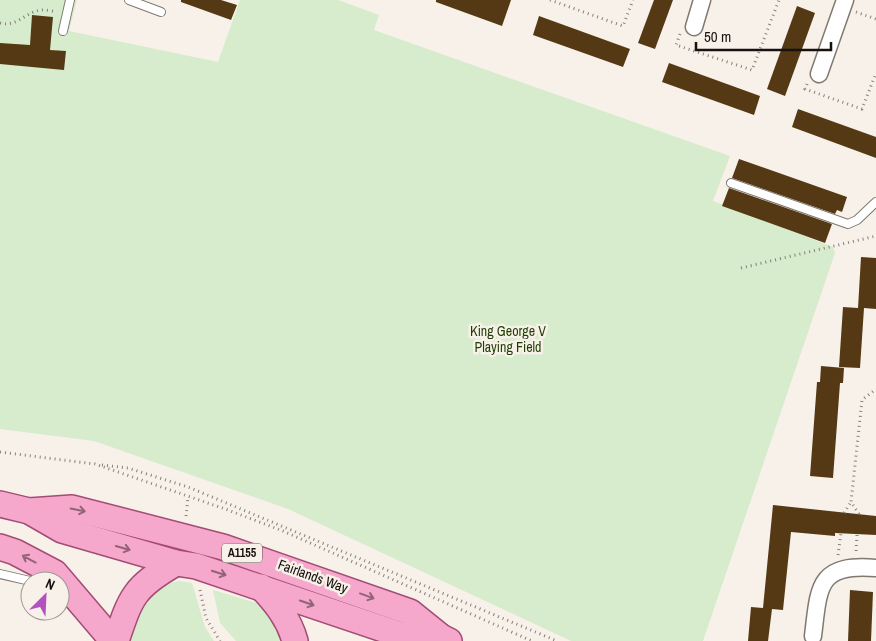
<svg xmlns="http://www.w3.org/2000/svg" width="876" height="641" font-family="'Archivo Narrow',sans-serif">
<rect width="100%" height="100%" fill="#f8f1e9"/>
<g fill="#d7eccc">
<path d="M0 0H77L69 31 218 62 240 0H338L379 15 374 30 730 156 713 201 833 247 835 253 703 641H571L288 509 94 441 0 429Z"/>
<path d="M180 581 192 583 205 627 214 641H129C129 630 131 612 138 603 146 593 168 582 180 581Z"/>
<path d="M213 590 257 603 268 610 285 641H236L220 623Z"/>
</g>
<g fill="#543914">
<path d="M181 0H221L237 5 231 20 181 2Z"/>
<path d="M436 0H511L502 26 436 2Z"/>
<path d="M654 0H673L655 49 638 43Z"/>
<path d="M797 6 815 13 785 96 767 89Z"/>
<path d="M32 15 53 17 50 50 66 51 64 70 0 64V43L30 45Z"/>
<path d="M539 16 630 49 623 67 533 35Z"/>
<path d="M669 63 760 96 754 115 662 82Z"/>
<path d="M798 109 876 137V158L792 127Z"/>
<path d="M739 159 847 197 842 212 837 210 835 214 732 178Z"/>
<path d="M729 188 832 224 825 243 722 206Z"/>
<path d="M861 257 876 258V309L864 308 860 368 839 367 843 307 858 308Z"/>
<path d="M821 366 844 368 843 383H840L833 478 810 476 817 382H820Z"/>
<path d="M773 505 876 516V535L835 533V536L791 532 783 610 772 609 768 641H748L751 607 763 608Z"/>
<path d="M850 590 873 592 871 641H848Z"/>
</g>
<g fill="none" stroke-linecap="round" stroke-linejoin="round">
<defs>
<g id="service">
<path d="M129 0 161 12"/>
<path d="M63 31 70 0"/>
<path d="M731 183 848 224 857 220 876 202"/>
<path d="M0 574 30 581"/>
</g>
<g id="minor">
<path d="M694 27 702 0"/>
<path d="M819 74 845 0"/>
<path d="M813 636C819 587 817 563 876 568"/>
</g>
<g id="primary">
<path d="M0 504 29 511 72 508 223 547 410 612 441 637 449 641"/>
<path d="M29 511 62 530 176 563 196 566 401 635 441 637"/>
<path d="M0 547 15 552 55 573 113 641"/>
<path d="M261 587C276 603 289 619 295 641"/>
<path d="M116 641C131 596 134 587 176 563"/>
</g>
</defs>
<use href="#service" stroke="#7f7971" stroke-width="10"/>
<use href="#minor" stroke="#7f7971" stroke-width="19"/>
<use href="#primary" stroke="#a34c74" stroke-width="28"/>
<g stroke="#85807b" stroke-width="3" stroke-dasharray="1 4" stroke-linecap="butt">
<path d="M550 0 623 26 633 0"/>
<path d="M856 12 876 19"/>
<path d="M0 23C17 28 27 10 43 10 47 10 52 11 56 12"/>
<path d="M680 34 676 45 752 70 779 0"/>
<path d="M807 84 805 89 862 109 876 73"/>
<path d="M741 268 876 236"/>
<path d="M0 452 95 464 228 510 283 531 532 641"/>
<path d="M102 465 128 468 188 487 557 641"/>
<path d="M844 513 851 502"/>
<path d="M859 514 851 502 862 400 876 389"/>
<path d="M186 516 188 497"/>
<path d="M856 551 857 535"/>
<path d="M838 555 841 533"/>
<path d="M200 590 206 618 220 641"/>
</g>
<use href="#service" stroke="#fff" stroke-width="8"/>
<use href="#minor" stroke="#fff" stroke-width="16"/>
<use href="#primary" stroke="#f6a7cc" stroke-width="25"/>
</g>
<defs><path id="oneway-shaft" d="M-6 0H5M1.5-3L5.5 0L1.5 3" fill="none" stroke-width="1.6" stroke-linecap="round" stroke-linejoin="round" transform="scale(1.25)"/></defs>
<g stroke="#916477">
<use href="#oneway-shaft" transform="translate(78 510) rotate(11)"/>
<use href="#oneway-shaft" transform="translate(123 548) rotate(16)"/>
<use href="#oneway-shaft" transform="translate(29 559) rotate(-152)"/>
<use href="#oneway-shaft" transform="translate(219 573) rotate(18)"/>
<use href="#oneway-shaft" transform="translate(367 596) rotate(20)"/>
<use href="#oneway-shaft" transform="translate(307 603) rotate(19)"/>
</g>
<g text-anchor="middle" dominant-baseline="central" stroke-width="5" stroke-linejoin="round" paint-order="stroke">
<rect fill="#f8f1e9" stroke="#595551" stroke-width="1" x="222" y="543.5" width="40" height="19" rx="4"/>
<g font-size="12" font-weight="bold" fill="#151210">
<text x="242" y="553">A1155</text>
</g>
<g font-size="14" fill="#1e3f02" stroke="#f8f1e9">
<text x="508" y="331">King George V<tspan x="508" dy="16">Playing Field</tspan></text>
</g>
<g font-size="14" fill="#151210" stroke="#f8f1e9">
<text transform="translate(313 576) rotate(20)">Fairlands Way</text>
</g>
</g>
<g transform="translate(45 596) rotate(24)"><circle r="24" fill="#f8f1e9" stroke="#9d9892"/>
<path d="M0-4L9 19L0 12L-9 19Z" fill="#b253bc"/>
<text y="-8" font-size="14" font-weight="bold" text-anchor="middle" fill="#151210">N</text>
</g>
<path d="M696 42v8h135v-8" fill="none" stroke="#151210" stroke-width="2.5"/>
<text x="704" y="42" font-size="15" fill="#151210" stroke="#f8f1e9" stroke-width="4" paint-order="stroke">50 m</text>
</svg>
